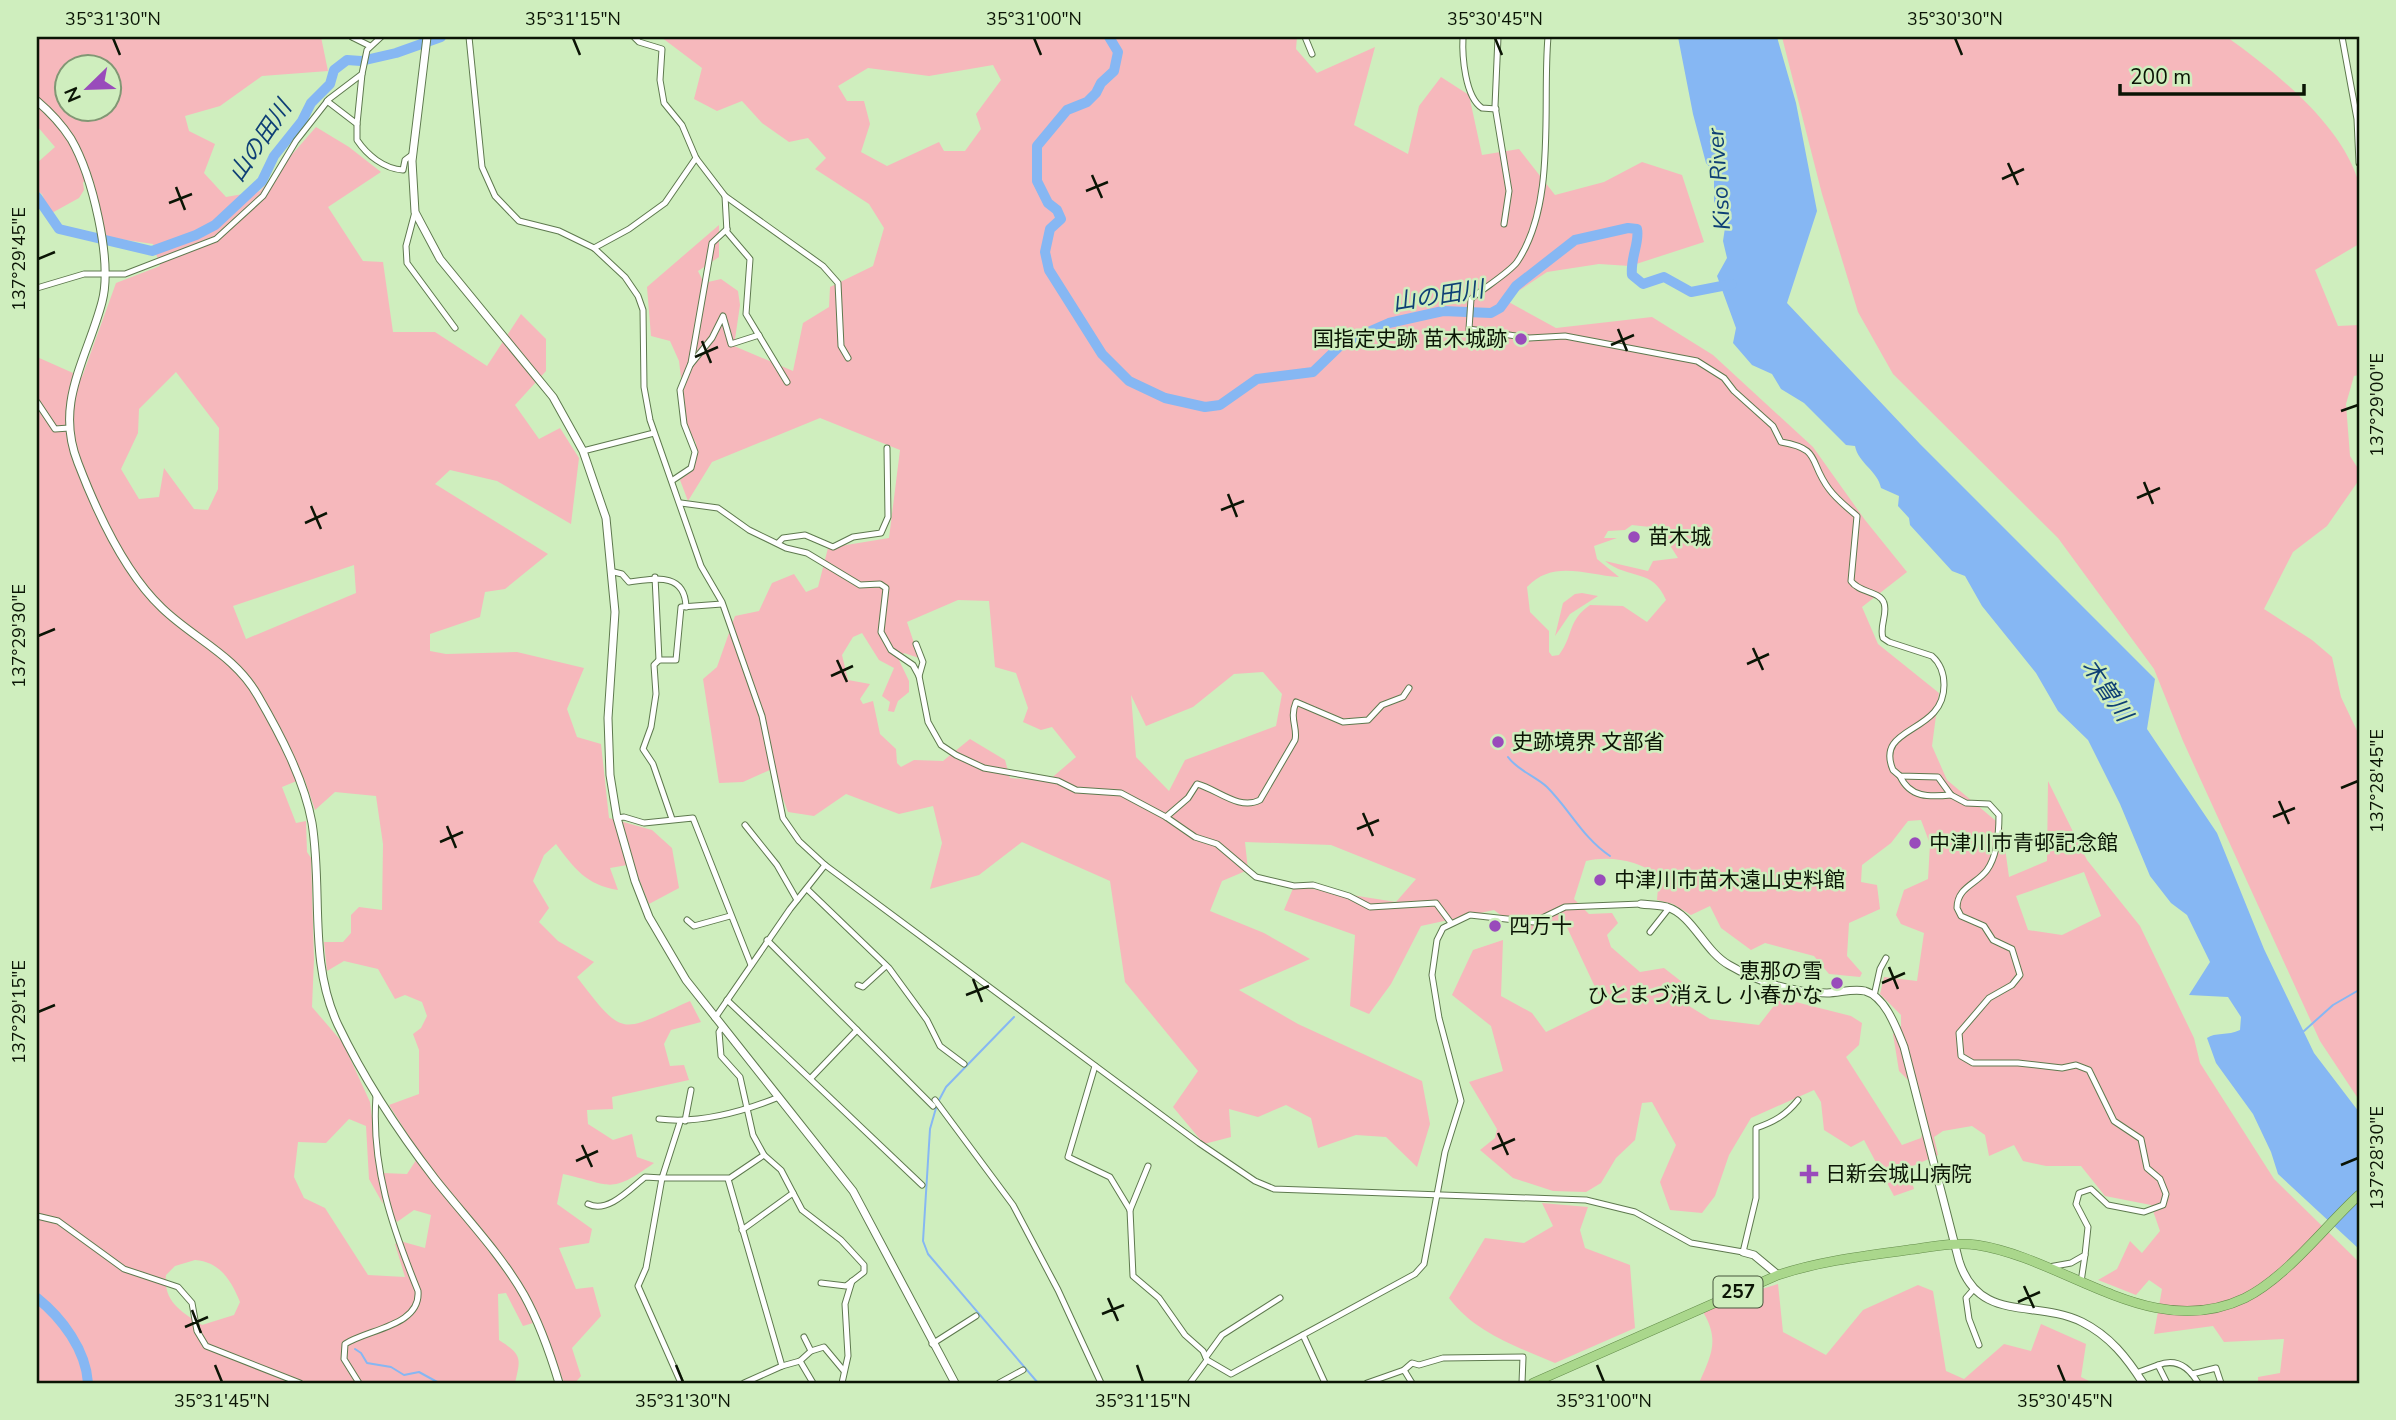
<svg xmlns="http://www.w3.org/2000/svg" width="2396" height="1420" font-family="'Nunito Sans','Noto Sans JP',sans-serif">
<rect width="100%" height="100%" fill="#cfeebe"/>
<g fill="#f6b8bc" fill-rule="evenodd">
<path d="M37 37H321L328 71 262 76 220 106 185 116 189 131 215 144 204 173 226 197 260 191 316 127 349 147 381 172 328 207 363 261 383 262 393 332H435L487 366 521 314 546 339V371L515 405 539 439 560 428 579 458 571 524 497 481 450 470 435 484 548 554 505 589 485 592 480 617 430 634V651L446 654 517 652 584 668 567 709 577 737 601 744 609 818 652 830 672 848 679 888 649 904 633 864 610 868 618 890C586 885 574 868 556 844L544 855 533 881 549 908 539 922 558 941 594 962 577 977C625 1040 620 1032 690 1001L701 1022 671 1030 664 1044 670 1066 684 1065 689 1080 612 1097 613 1109 587 1110 588 1124 613 1140 632 1134 637 1157 654 1163C609 1195 613 1185 563 1174L557 1204 592 1229 589 1243 559 1248 576 1289 593 1287 601 1316 572 1348 581 1376 575 1383H564L540 1321 523 1326 506 1293 498 1294 499 1340C522 1355 521 1357 515 1383H37V357L82 377 116 283 160 266 153 244 106 237 93 180 83 182 84 190 79 198 50 214 42 194 37 191V163L55 147 37 126ZM66 66H108V108H66ZM176 372 219 428 218 489 208 510 194 509 164 468 159 497 139 499 121 469 138 433 139 409ZM354 565 356 593 246 639 233 606ZM304 778 315 810 335 792 376 796 383 844 382 910 359 907 351 915V933L343 942H324L327 971 344 961 378 969 395 999 405 995 422 1002 427 1016 421 1028 413 1034 419 1050V1094L389 1105 420 1154 407 1174 383 1173 387 1206 397 1222 414 1210 431 1215 425 1248 400 1241 395 1244 405 1277 368 1275 325 1208 304 1198 294 1177 298 1142 326 1143 349 1119 366 1126 369 1179 383 1204 370 1102 343 1043 312 1007 314 959 311 858 307 852 306 821 296 823 282 787ZM195 1260C220 1262 231 1280 240 1302L234 1315 202 1325C182 1312 163 1302 166 1275L175 1266Z"/>
<path d="M661 37H1297L1296 49 1317 73 1375 47 1354 125 1408 154 1419 106 1441 77 1469 95 1482 155 1519 149 1555 195 1604 182 1642 162 1682 175 1704 242 1630 266 1599 264 1547 272 1505 300 1556 328 1652 317 1713 355 1813 447 1865 520 1907 572 1862 607 1878 644 1939 693 1932 746 1947 780 2002 826 2009 877 2047 861 2048 781 2087 860 2140 926 2194 1038 2200 1063 2274 1179 2359 1262V1383H2258V1377L2280 1373 2284 1339 2224 1342 2213 1326 2154 1334 2162 1289 2149 1280 2136 1295 2098 1280 2117 1269 2130 1241 2142 1253 2160 1231 2151 1205 2105 1196 2081 1166H2046L2023 1161 2014 1145 1989 1156 1985 1135 1972 1126 1943 1131 1934 1137 1938 1155 1908 1168 1914 1189 1894 1196 1864 1140 1851 1147 1824 1130 1821 1102 1814 1090 1751 1118 1729 1155 1715 1196 1702 1213 1670 1210 1660 1182 1676 1145 1652 1102 1642 1103 1635 1140 1616 1158 1601 1183 1586 1192 1553 1191 1513 1178 1480 1150 1495 1138 1497 1129 1469 1082 1503 1071 1491 1026 1452 995 1473 950 1503 940 1501 996 1532 1013 1546 1032 1603 1004 1564 921 1524 933 1494 910 1421 926 1391 984 1369 1014 1350 1006 1355 935 1284 910 1294 886 1396 902 1416 879 1331 845 1245 842 1248 870 1222 881 1210 911 1264 933 1310 959 1239 990 1298 1024 1422 1081 1430 1124 1417 1167 1386 1137 1356 1135 1318 1148 1311 1118 1286 1105 1258 1117 1229 1109 1231 1137 1204 1144 1173 1107 1198 1071 1125 982 1110 881 1022 842 979 875 930 889 942 843 933 806 899 814 846 794 814 816 788 812 772 769 743 782 719 783 703 679 717 667 735 616 759 611 772 583 794 574 806 592 818 587 828 548 889 538 900 450 820 418 712 462 688 501 680 480 692 470 697 458 696 443 687 428 679 361 670 341 651 336 647 287 719 225V257L698 271 704 283 721 279 738 291 740 305 734 346 793 371 803 323 829 307 830 287 873 266 884 228 869 204 815 169 826 158 808 138 789 142 762 123 742 101 717 111 694 99 702 68ZM993 65 1001 80 976 114 981 129 965 151H944L939 142 887 166 861 152 870 124 864 101H847L838 86 868 68 929 76ZM1632 525 1659 528 1678 558 1653 561 1648 571 1605 561C1629 580 1653 568 1666 600L1647 622 1623 606 1590 605C1567 621 1574 635 1559 655L1552 656 1549 652V631L1530 612 1527 587C1553 559 1586 575 1619 577L1597 559 1594 546 1617 538H1604L1608 531 1625 530ZM958 600 989 601 995 667 1016 673 1028 708 1023 722 1041 730 1052 727 1076 757 1048 781 1010 778 1005 760 970 739 943 761 914 760 901 767 897 763 896 749 880 734 873 701 863 704 860 699 870 684 848 680 842 655 853 637 862 633 879 660 894 668 882 696 890 702 888 711 894 712 898 701 909 692V681L899 660 904 653 919 658 907 622ZM1263 672 1282 694 1276 726 1185 760 1169 791 1136 757 1131 695 1146 726 1193 707 1234 674ZM1921 820 1930 844 1928 879 1904 890 1896 915 1901 924 1924 933 1917 981 1884 977 1880 994 1901 1015V1026L1893 1034 1899 1071 1919 1091 1926 1119 1921 1138 1902 1145 1846 1057 1859 1045 1862 1023 1851 1016 1780 998 1759 1025 1710 1019 1689 1006 1682 982 1664 968 1640 972 1611 947 1607 935 1618 923 1612 913 1589 914 1574 899 1586 861C1611 855 1640 861 1659 876L1657 900 1673 904 1691 915 1710 906 1721 928 1751 950 1765 943 1814 956 1829 974 1860 977 1862 973 1847 956 1849 923 1880 909 1877 885 1861 882 1862 865 1891 843 1908 821ZM2084 872 2101 916 2062 935 2028 930 2016 896Z"/>
<path d="M1782 37H2227C2274 71 2343 125 2359 184 2363 201 2359 226 2359 244L2315 270 2338 326 2359 325V375L2354 376 2346 404 2350 456 2359 470V480L2327 526 2293 552 2264 609 2312 640 2332 657 2341 697 2359 735V1100L2320 1041 2183 741 2154 669 2058 538 1893 374 1858 312 1822 194Z"/>
<path d="M1582 593 1598 596 1570 614 1555 636 1563 603 1575 594Z"/>
<path d="M1542 1203 1588 1207 1580 1230 1585 1248 1630 1265 1635 1328 1555 1363C1516 1346 1475 1333 1449 1298L1485 1238 1524 1243 1553 1226Z"/>
<path d="M1778 1284 1783 1332 1826 1355 1863 1310 1918 1285 1933 1291 1946 1371 1964 1379 2004 1344 2031 1351 2041 1324 2086 1344 2081 1377 2093 1383H1699C1711 1356 1720 1340 1703 1312L1742 1295Z"/>
</g>
<path fill="#86b7f3" d="M1678 37H1777L1796 103 1817 211 1787 303 1920 444 2155 679 2147 729 2217 833 2264 949 2314 1053 2359 1112V1249L2278 1174 2271 1152 2253 1114 2216 1063 2207 1038C2215 1032 2228 1036 2240 1030L2241 1017 2228 997 2189 995 2210 962 2187 915 2171 903 2150 876 2120 804 2088 740 2058 711 2036 673 1982 606 1965 576 1952 571 1910 525 1909 518 1898 506 1899 496 1881 488C1878 471 1858 463 1855 446L1846 445 1804 403 1781 389 1772 374 1752 365 1733 343 1736 328 1717 276 1727 258 1723 241 1726 221 1714 202V172L1706 163 1693 114Z"/>
<g fill="none" stroke-linecap="round" stroke-linejoin="round">
<g stroke="#86b7f3" stroke-width="2">
<path d="M1508 757C1517 770 1535 776 1547 787 1570 810 1583 838 1610 856"/>
<path d="M2304 1031 2333 1005 2359 990"/>
<path d="M938 1102 946 1087 1014 1017"/>
<path d="M936 1108 930 1129 923 1241 928 1254 1038 1383"/>
<path d="M355 1349 361 1353 367 1363 391 1367 404 1375 419 1372 439 1383"/>
</g>
<g stroke="#86b7f3" stroke-width="10">
<path d="M1109 37 1118 52 1114 71 1101 83 1096 93 1087 102 1067 110 1037 146V181L1048 203 1057 210 1061 219 1050 229 1045 252 1049 270 1102 354 1129 381 1165 398 1205 407 1220 405 1257 379 1313 372 1343 343 1389 323 1443 311 1491 313 1500 308 1516 286 1575 240 1628 228 1637 229C1640 242 1630 258 1632 275L1643 284 1664 277 1691 292 1732 284"/>
<path d="M37 197 59 229 152 251 196 235 215 225 262 181 274 156 302 121 311 103 330 84 334 70 347 60 361 61 396 53 441 37"/>
<path d="M37 1298C62 1318 86 1350 88 1383"/>
</g>
<defs>
<g id="minor">
<path d="M352 37 370 46"/>
<path d="M469 37 482 167 495 196 519 221 559 231 594 248 625 277 638 296 643 310 644 387 650 420 701 566 722 602 762 716 783 818 799 841 825 865 1199 1143 1255 1181 1274 1189 1586 1200 1635 1212 1691 1243 1743 1252 1756 1198V1128C1774 1122 1786 1115 1798 1100"/>
<path d="M634 37 639 42 662 49 660 80 664 103 682 125 696 158 725 196 727 232 750 259 746 314 787 382"/>
<path d="M1305 37 1312 54"/>
<path d="M1463 37C1462 56 1465 97 1482 108L1496 109"/>
<path d="M1498 37 1495 106 1509 191 1504 224"/>
<path d="M1548 37C1542 105 1557 203 1517 262 1509 273 1482 289 1471 299L1469 329 1529 338 1565 336 1697 361 1724 378 1734 391 1773 426 1781 442C1822 449 1808 461 1829 489 1837 500 1848 508 1857 516L1851 581C1859 593 1880 591 1884 603 1888 614 1879 626 1883 638L1889 642 1932 656C1941 664 1944 673 1944 685 1944 735 1874 725 1893 770L1900 776 1938 777 1951 795 1966 803 1989 804 1999 815C1999 832 1997 856 1987 870 1977 884 1957 887 1957 908L1961 916 1984 926 1993 940 2012 949 2020 975 2012 985 1989 998 1959 1033 1961 1056 1973 1063H2018L2062 1068 2076 1065 2089 1070 2114 1121 2141 1139 2147 1168 2160 1179 2166 1194 2163 1205 2144 1212 2108 1205 2091 1189 2079 1193 2076 1204 2088 1227 2085 1255 2071 1263 2049 1267"/>
<path d="M2342 37 2357 119 2359 163"/>
<path d="M327 101 357 124V140C367 155 384 169 403 170L405 160 413 154"/>
<path d="M357 124 362 74"/>
<path d="M725 196 823 266 838 283 841 346 848 358"/>
<path d="M415 212 406 246 407 263 455 328"/>
<path d="M594 248 629 229 665 203 696 158"/>
<path d="M37 288 84 274H125L216 239 263 196 296 141 329 99 362 74 367 50 381 37"/>
<path d="M691 364 712 338 723 316 731 344 759 335"/>
<path d="M37 402 55 429 69 428"/>
<path d="M583 451 654 433"/>
<path d="M673 480 691 468 695 452 684 424 680 390 691 363 712 243 727 229"/>
<path d="M681 503 718 508 749 530 786 548 807 553 860 585 880 584 886 588 881 632 891 650 913 665 919 676 928 722 941 745 956 755 984 768 1058 781 1076 790 1121 793 1166 817 1195 837 1217 844 1256 877 1294 886 1313 885 1349 896 1370 907 1436 903 1451 923"/>
<path d="M779 542 783 538 805 535 833 547 853 537 881 533 888 517 887 448"/>
<path d="M614 572 622 574 629 582C653 579 685 571 686 607"/>
<path d="M655 577 659 660"/>
<path d="M916 644 923 662 919 676"/>
<path d="M1900 776C1910 798 1929 797 1951 795"/>
<path d="M1166 817 1188 798 1197 784C1217 789 1239 811 1260 800L1295 740C1298 728 1289 719 1296 702L1343 722 1368 720 1382 705 1403 697 1409 688"/>
<path d="M617 818 624 817 644 823 693 818 751 965"/>
<path d="M672 819 653 764 643 749 651 727 656 694 654 665 659 660H676L681 607 722 604"/>
<path d="M745 825 777 865 797 900"/>
<path d="M807 889 889 968 927 1020 940 1046 964 1064"/>
<path d="M687 920 694 926 730 916"/>
<path d="M1650 932 1669 908"/>
<path d="M767 940 933 1106"/>
<path d="M858 985 863 987 886 966"/>
<path d="M1874 996 1880 969 1886 958"/>
<path d="M727 1000 922 1185"/>
<path d="M715 1018 790 909 825 865"/>
<path d="M1095 1066 1068 1157 1110 1177 1130 1210 1133 1276 1159 1298 1185 1335 1203 1351 1207 1360 1231 1374 1415 1274 1424 1264 1445 1152 1461 1101 1439 1018 1432 975 1437 940 1443 928 1470 915 1534 922 1565 907 1641 904"/>
<path d="M811 1078 857 1030"/>
<path d="M935 1100 1013 1205 1058 1290 1101 1383"/>
<path d="M659 1119C699 1124 742 1112 779 1097"/>
<path d="M685 1121 691 1090"/>
<path d="M764 1155 781 1170 802 1210 841 1240 864 1265V1272L846 1286 821 1283"/>
<path d="M728 1179 782 1366 744 1383"/>
<path d="M588 1204C608 1214 631 1188 645 1177L662 1178 680 1122"/>
<path d="M1130 1210 1148 1166"/>
<path d="M37 1216 58 1221 124 1269 178 1287 192 1303 197 1331 206 1346 300 1383"/>
<path d="M742 1230 793 1193"/>
<path d="M2081 1282 2085 1255"/>
<path d="M1973 1290 1966 1298 1969 1319 1979 1345"/>
<path d="M1303 1335 1325 1383"/>
<path d="M804 1337 811 1351 824 1347 844 1371"/>
<path d="M932 1344 976 1316"/>
<path d="M1206 1357 1222 1335 1280 1298"/>
<path d="M800 1361 813 1383"/>
<path d="M2158 1365C2176 1358 2189 1367 2198 1383"/>
<path d="M782 1366 800 1361 811 1351"/>
<path d="M1404 1370 1412 1363 1419 1365 1443 1358 1523 1357 1522 1383"/>
<path d="M2136 1373 2158 1365 2167 1383"/>
<path d="M2192 1374 2216 1368 2221 1383"/>
<path d="M359 1383 344 1359 345 1344C368 1329 421 1326 418 1291 392 1227 371 1167 376 1096"/>
<path d="M681 1383 638 1286 646 1268 662 1178H730L764 1155 753 1135 740 1077 721 1056 719 1032 722 1027"/>
<path d="M842 1383 848 1356 845 1304 852 1281"/>
<path d="M999 1383 1023 1370"/>
<path d="M1190 1383 1207 1360"/>
<path d="M1367 1383 1404 1370 1412 1383"/>
</g>
<g id="tertiary">
<path d="M427 37 412 161 415 212 440 259 553 397 583 451 606 518 615 612 608 718 610 775 617 818 635 881 649 917 686 980 853 1191 955 1383"/>
<path d="M37 101C50 112 62 125 71 139 92 175 113 261 102 302 87 359 54 403 78 463 96 510 125 573 162 608 194 639 235 655 258 696 280 734 304 779 312 823 323 891 308 961 338 1025 364 1079 398 1131 435 1179 465 1217 500 1253 524 1295 539 1322 550 1353 559 1383"/>
<path d="M1641 904C1649 905 1659 905 1667 907 1693 915 1704 951 1729 965 1758 982 1793 993 1827 993 1839 993 1853 988 1865 991 1886 997 1897 1030 1904 1047L1959 1261C1979 1324 2035 1299 2082 1322 2110 1336 2127 1358 2143 1383"/>
<path d="M1743 1252 1754 1255 1778 1275"/>
</g>
<path id="trunk" d="M1533 1383 1778 1275C1820 1261 1864 1256 1908 1250 1931 1247 1954 1242 1977 1245 2067 1259 2151 1343 2245 1298 2287 1277 2325 1226 2359 1195"/>
</defs>
<use href="#minor" stroke="#5e794e" stroke-width="7"/>
<use href="#tertiary" stroke="#5e794e" stroke-width="9"/>
<use href="#trunk" stroke="#648d4b" stroke-width="10"/>
<use href="#minor" stroke="#fff" stroke-width="5"/>
<use href="#tertiary" stroke="#fff" stroke-width="7"/>
<use href="#trunk" stroke="#aad78c" stroke-width="9"/>
</g>
<path fill="none" stroke="#0b1505" stroke-width="2.5" d="M113 38 120 55M573 38 580 55M1034 38 1041 55M1495 38 1502 55M1955 38 1962 55M2008 163 2018 185M1092 175 1102 198M2002 179 2024 169M176 187 185 210M1086 191 1108 182M169 203 192 194M38 259 55 252M1618 329 1627 351M702 341 711 363M1611 345 1634 335M695 357 718 347M2341 411 2358 405M2144 482 2153 504M1228 494 1237 517M2137 498 2160 488M311 506 321 529M1221 510 1244 501M305 523 327 513M38 636 55 629M1753 648 1763 670M837 660 847 682M1747 664 1769 654M831 676 853 666M2341 788 2358 781M2279 801 2289 824M1363 813 1373 836M2273 817 2295 808M447 826 456 848M1357 829 1379 820M440 842 463 832M1889 967 1898 989M973 979 982 1002M1882 983 1905 973M966 995 989 986M38 1012 55 1005M1498 1133 1508 1155M582 1145 592 1167M1492 1149 1515 1139M576 1161 598 1151M2341 1165 2358 1158M2024 1286 2034 1308M1108 1298 1118 1321M2018 1302 2040 1292M192 1310 201 1333M1102 1314 1124 1305M185 1327 208 1317M215 1365 222 1382M676 1365 683 1382M1137 1365 1143 1382M1597 1365 1604 1382M2058 1365 2065 1382"/>
<g fill="#994bbb" stroke="#cfeebe" stroke-width="2.5">
<circle cx="1521" cy="339" r="7"/>
<circle cx="1634" cy="537" r="7"/>
<circle cx="1498" cy="742" r="7"/>
<circle cx="1915" cy="843" r="7"/>
<circle cx="1600" cy="880" r="7"/>
<circle cx="1495" cy="926" r="7"/>
<circle cx="1837" cy="983" r="7"/>
<path d="M1805.5 1163.5h7v7h7v7h-7v7h-7v-7h-7v-7h7z"/>
</g>
<g text-anchor="middle" dominant-baseline="central" stroke-width="5" stroke-linejoin="round" paint-order="stroke">
<rect fill="#cfeebe" stroke="#46563c" stroke-width="2" x="1713.5" y="1276.5" width="49" height="31" rx="5"/>
<g font-size="19" font-weight="bold" fill="#0b1505">
<text x="1738" y="1292">257</text>
</g>
<g font-size="21" fill="#0b1505" stroke="#cfeebe" text-anchor="start">
<text x="1507" y="339" text-anchor="end">国指定史跡 苗木城跡</text>
<text x="1648" y="537">苗木城</text>
<text x="1512" y="742">史跡境界 文部省</text>
<text x="1929" y="843">中津川市青邨記念館</text>
<text x="1614" y="880">中津川市苗木遠山史料館</text>
<text x="1509" y="926">四万十</text>
<text x="1823" y="971" text-anchor="end">恵那の雪<tspan x="1823" dy="24">ひとまづ消えし 小春かな</tspan></text>
<text x="1825" y="1174">日新会城山病院</text>
</g>
<g font-size="23" font-style="italic" fill="#0e3f75" stroke="#cfeebe">
<text transform="translate(260 141) rotate(-56)">山の田川</text>
<text transform="translate(1719 179) rotate(-94)">Kiso River</text>
<text transform="translate(1438 296) rotate(-9)">山の田川</text>
<text transform="translate(2107 690) rotate(56)">木曽川</text>
</g>
</g>
<rect width="2396" height="1420" fill="none" stroke="#cfeebe" stroke-width="77"/>
<g transform="translate(88 88) rotate(247)"><circle r="33" fill="#cfeebe" stroke="#819774" stroke-width="2"/>
<path d="M0-5L12 26L0 18L-12 26Z" fill="#994bbb"/>
<text y="-10" font-size="19" font-weight="bold" text-anchor="middle" fill="#0b1505">N</text>
</g>
<path d="M2120 84v10h184v-10" fill="none" stroke="#0b1505" stroke-width="3.5"/>
<text x="2130" y="84" font-size="21" fill="#0b1505" stroke="#cfeebe" stroke-width="5" paint-order="stroke">200 m</text>
<rect x="38" y="38" width="2320" height="1344" fill="none" stroke="#0b1505" stroke-width="2.5"/>
<g font-size="18" text-anchor="middle" fill="#0b1505">
<text x="113" y="25">35°31'30"N</text>
<text x="573" y="25">35°31'15"N</text>
<text x="1034" y="25">35°31'00"N</text>
<text x="1495" y="25">35°30'45"N</text>
<text x="1955" y="25">35°30'30"N</text>
<text transform="translate(19 259) rotate(-90)" y="6">137°29'45"E</text>
<text transform="translate(2377 405) rotate(-90)" y="6">137°29'00"E</text>
<text transform="translate(19 636) rotate(-90)" y="6">137°29'30"E</text>
<text transform="translate(2377 781) rotate(-90)" y="6">137°28'45"E</text>
<text transform="translate(19 1012) rotate(-90)" y="6">137°29'15"E</text>
<text transform="translate(2377 1158) rotate(-90)" y="6">137°28'30"E</text>
<text x="222" y="1407">35°31'45"N</text>
<text x="683" y="1407">35°31'30"N</text>
<text x="1143" y="1407">35°31'15"N</text>
<text x="1604" y="1407">35°31'00"N</text>
<text x="2065" y="1407">35°30'45"N</text>
</g>
</svg>
